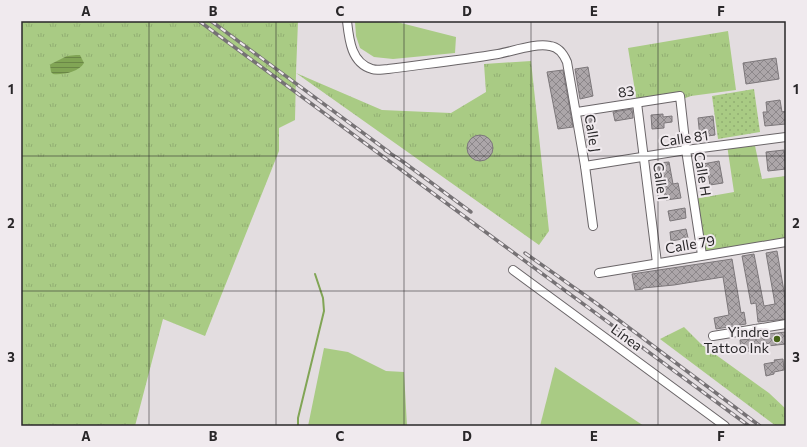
<svg xmlns="http://www.w3.org/2000/svg" width="807" height="447" font-family="Commissioner,sans-serif">
<defs>
<pattern id="grass-tufts" width="24" height="20" patternUnits="userSpaceOnUse"><rect width="24" height="20" fill="#a9cb84"/><path d="M3 7l-1-3M5 7V3M7 7l1-3M15 17l-1-3M17 17v-4M19 17l1-3" fill="none" stroke="#91ae72"/></pattern>
<pattern id="park-dots" width="8" height="8" patternUnits="userSpaceOnUse"><rect width="8" height="8" fill="#a9cb84"/><path d="M2 2h.1M6 6h.1" fill="none" stroke="#91ae72" stroke-width="1.8" stroke-linecap="round"/></pattern>
<pattern id="water-rules" width="6" height="5" patternUnits="userSpaceOnUse"><rect width="6" height="5" fill="#81a555"/><path d="M0 2.5h6" fill="none" stroke="#6a8646"/></pattern>
<pattern id="building-cross-hatch" width="8" height="8" patternUnits="userSpaceOnUse"><rect width="8" height="8" fill="#aca6a9"/><path d="M0 0l8 8M0 8l8-8" fill="none" stroke="#8c878a"/></pattern>
</defs>
<rect width="100%" height="100%" fill="#e3dde0"/>
<g fill="url(#grass-tufts)">
<path d="M21 21H298L296 73 382 110 451 113 486 92 484 64 531 61 549 231 539 245 296 73 295 120 279 128V151L205 336 163 319 135 426H21Z"/>
<path d="M728 31 736 90 691 96 680 100 637 103 628 48Z"/>
<path d="M754 141 762 179 786 176V242L702 255 694 199 734 192 727 145Z"/>
<path d="M684 327 701 344 769 393 786 409V426H776L660 339Z"/>
</g>
<path fill="url(#park-dots)" d="M754 89 760 132 718 139 712 96Z"/>
<g fill="#a9cb84">
<path d="M355 21H393L456 37 455 53 393 59 374 57 360 48 356 36Z"/>
<path d="M324 348 348 352 386 371 404 372 407 426H308Z"/>
<path d="M555 367 644 426H540Z"/>
</g>
<path fill="url(#water-rules)" d="M76 55H80L84 63C79 72 63 75 53 74L51 72 50 65 51 64 67 56Z"/>
<g fill="none" stroke-linecap="round" stroke-linejoin="round">
<path stroke="#81a555" stroke-width="2" d="M298 426V418L324 311 323 298 315 274"/>
</g>
<g fill="url(#building-cross-hatch)" stroke="#7c777a">
<path d="M776 58 779 79 746 84 743 63Z"/>
<path d="M588 67 593 96 580 99 575 69Z"/>
<path d="M563 70 573 127 558 129 547 72Z"/>
<path d="M780 100 782 112 786 111V124L765 126 763 112H767L766 102Z"/>
<path d="M632 109 633 118 615 121 613 112Z"/>
<path d="M663 114V117L672 116V122L664 123V128L652 129 651 115Z"/>
<path d="M713 116 715 135 700 137 698 118Z"/>
<path d="M593 118 596 145 588 146 584 119Z"/>
<circle cx="480" cy="148" r="13"/>
<path d="M784 150 786 169 768 171 766 152Z"/>
<path d="M719 161 723 183 710 185 708 173H705L703 164Z"/>
<path d="M669 162 673 184 678 183 681 198 666 200 658 163Z"/>
<path d="M685 208 686 218 670 221 668 211Z"/>
<path d="M686 229 688 238 671 241 670 232Z"/>
<path d="M777 251 786 303V319L758 322 756 303 751 304 742 256 754 254 764 306 775 304 766 253Z"/>
<path d="M732 259 741 313 744 312 746 324 716 329 714 318 729 315 723 277 674 285 643 288V289L635 290 632 274Z"/>
<path d="M786 332V344L749 348 750 351 741 352 740 340 750 339 749 336Z"/>
<path d="M783 359 784 370 774 372V374L766 376 764 364 775 362 774 360Z"/>
</g>
<g fill="none" stroke-linecap="round" stroke-linejoin="round">
<defs>
<g id="street">
<path d="M347 21C349 39 351 63 372 69 377 71 383 69 388 69 425 64 462 60 498 54 514 51 535 43 550 46 559 47 564 55 567 62L585 166 593 226"/>
<path d="M637 103 657 263"/>
<path d="M577 112 680 96 686 150 702 255"/>
<path d="M585 166 686 150 786 137"/>
<path d="M513 270 725 426"/>
<path d="M599 273 786 242"/>
<path d="M713 336 786 324"/>
</g>
</defs>
<use href="#street" stroke="#6a6568" stroke-width="10"/>
<use href="#street" stroke="#fff" stroke-width="8"/>
<defs>
<g id="rail">
<path d="M199 21 749 426"/>
<path d="M211 21 389 152"/>
<path d="M385 150 402 161 471 212"/>
<path d="M525 253 596 303 760 426"/>
</g>
</defs>
<use href="#rail" stroke="#767275" stroke-width="3.5"/>
<use href="#rail" stroke="#f0eaee" stroke-width="2" stroke-dasharray="6" stroke-linecap="butt"/>
</g>
<path fill="none" stroke="#292729" stroke-width="1" stroke-opacity="0.55" d="M149 21V426M276 21V426M404 21V426M531 21V426M658 21V426M21 156H786M21 291H786"/>
<circle fill="#456317" stroke="#f0eaee" stroke-width="1.5" cx="777" cy="339" r="4"/>
<g text-anchor="middle" dominant-baseline="central" stroke-width="4" stroke-linejoin="round" paint-order="stroke">
<g font-size="14" fill="#292729" stroke="#f0eaee">
<text transform="translate(626 91) rotate(-9)">83</text>
<text transform="translate(593 133) rotate(81)">Calle J</text>
<text transform="translate(684 138) rotate(-8)">Calle 81</text>
<text transform="translate(703 174) rotate(81)">Calle H</text>
<text transform="translate(661 181) rotate(82)">Calle I</text>
<text transform="translate(690 244) rotate(-10)">Calle 79</text>
<text transform="translate(627 337) rotate(36)">Línea</text>
</g>
<g font-size="14" fill="#292729" stroke="#f0eaee" text-anchor="end">
<text x="769" y="331">Yindre<tspan x="769" dy="16">Tattoo Ink</tspan></text>
</g>
</g>
<rect width="807" height="447" fill="none" stroke="#f0eaee" stroke-width="44"/>
<rect x="22" y="22" width="763" height="403" fill="none" stroke="#292729" stroke-width="1.5"/>
<g font-size="13" text-anchor="middle" font-weight="bold" fill="#292729">
<text x="86" y="16">A</text>
<text x="213" y="16">B</text>
<text x="340" y="16">C</text>
<text x="467" y="16">D</text>
<text x="594" y="16">E</text>
<text x="721" y="16">F</text>
<text x="11" y="94">1</text>
<text x="796" y="94">1</text>
<text x="11" y="228">2</text>
<text x="796" y="228">2</text>
<text x="11" y="362">3</text>
<text x="796" y="362">3</text>
<text x="86" y="441">A</text>
<text x="213" y="441">B</text>
<text x="340" y="441">C</text>
<text x="467" y="441">D</text>
<text x="594" y="441">E</text>
<text x="721" y="441">F</text>
</g>
</svg>
